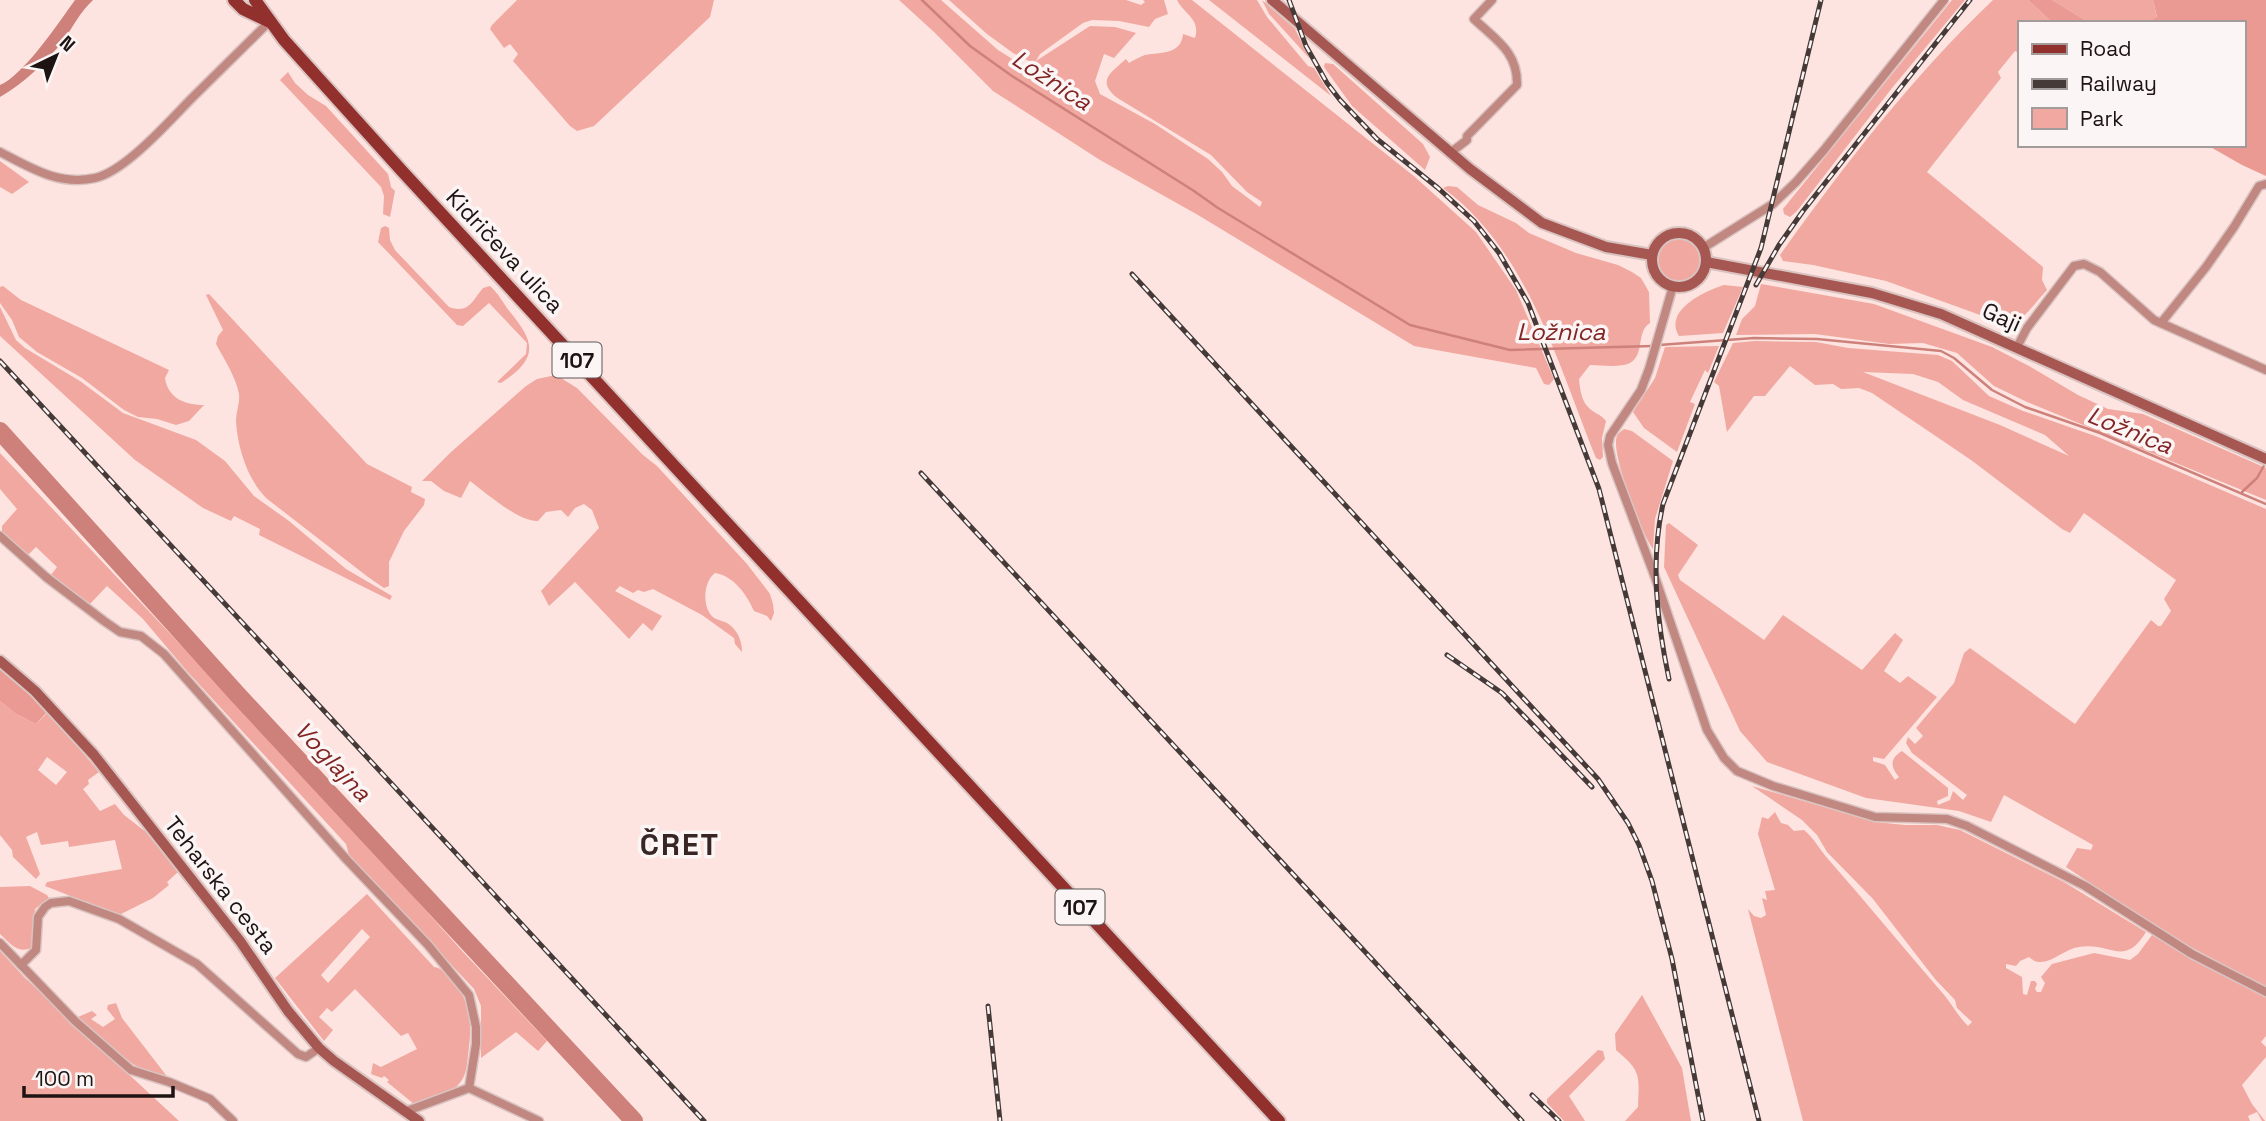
<svg xmlns="http://www.w3.org/2000/svg" width="2266" height="1121" font-family="'Space Grotesk',sans-serif">
<rect width="100%" height="100%" fill="#fde4e1"/>
<g fill="#f1a8a0" fill-rule="evenodd">
<path d="M517 0H714L710 17 594 126 577 131 570 126 513 61 518 54 510 44 504 48 490 29 492 25Z"/>
<path d="M899 0H941L998 50 1069 94 1035 64 1013 53 987 34 949 0H1126L1141 5 1145 2 1143 0H1164L1168 14 1155 19 1149 27 1119 21 1092 20 1083 23 1040 54 1036 61 1090 26 1115 27 1136 33 1114 58 1104 54 1095 81 1100 94 1155 124 1208 159 1222 172 1232 186 1260 207 1262 202 1247 192 1211 155 1119 99C1096 82 1109 74 1126 59L1129 63C1134 60 1139 57 1145 55 1161 52 1181 55 1183 34L1195 38C1201 19 1184 14 1177 0H1192L1415 177 1476 232 1516 290 1554 379 1549 385 1544 384 1536 368 1414 346 1198 215 1100 160 993 91 934 32Z"/>
<path d="M1209 0H1257L1267 17 1308 66 1314 68 1331 96Z"/>
<path d="M1262 0 1295 29 1310 59 1269 14Z"/>
<path d="M1952 0H1965L1892 88 1797 211 1790 217 1784 214 1783 209Z"/>
<path d="M1993 0H2028L2053 23H2019V53L2015 51 1998 72 2001 78 1927 172 2043 267 2042 280 2047 290C2035 302 2023 324 2005 324L1886 281 1813 265 1783 261 1780 255C1846 163 1911 78 1993 0Z"/>
<path d="M2052 0H2153L2157 18 2148 23H2090Z"/>
<path d="M1325 63 1333 64 1423 144 1430 157 1425 170 1352 106 1324 67Z"/>
<path d="M288 72 295 83 308 95 326 106 388 174 391 187 395 191 390 217 383 214 384 196 381 187 280 80Z"/>
<path d="M0 161 29 182 12 194 0 187Z"/>
<path d="M1448 186 1457 187 1478 205 1516 223 1529 233 1576 253 1618 265 1632 272 1641 278 1649 292 1650 323C1636 331 1645 355 1630 363 1620 368 1601 365 1590 365L1579 379C1580 388 1581 400 1588 407 1593 413 1601 414 1606 421L1602 438 1603 457 1600 460 1596 458C1558 365 1528 250 1443 188Z"/>
<path d="M385 226 389 228 390 240 395 250 449 307C469 314 472 301 483 288L490 286C499 294 503 303 510 312 536 343 538 359 501 383L497 382 526 354 527 343 489 303 463 326 457 325 378 242 381 228Z"/>
<circle cx="1679" cy="260" r="21"/>
<path d="M1761 284 1874 304 1992 347 2029 366 2078 395 2108 409 2143 414 2266 468V500L2027 402 1994 386 1957 353 1923 343 1889 344 1815 334 1736 335 1742 319 1755 306Z"/>
<path d="M1724 285 1743 287 1723 333 1679 336C1663 310 1705 291 1724 285Z"/>
<path d="M3 286 21 300 169 370 165 378C168 399 186 405 204 405L189 421 176 425 157 419 138 417 124 410 82 378 37 352 19 337 12 320 0 303V287Z"/>
<path d="M209 294 367 464 412 487 411 492 425 499 424 505 404 531 389 562V586L384 588 368 577 266 498C247 478 238 449 236 422 236 412 240 403 239 394 236 377 224 359 216 344L218 336 223 330 206 295Z"/>
<path d="M0 307 16 340 25 348 80 381 123 413 196 440 225 461 254 496 289 521 346 569 392 596 390 600 259 535 260 529 234 516 231 521 203 508 135 460 0 336Z"/>
<path d="M1755 341 1816 342 1848 348 1938 355 1952 361 1989 396 2023 411 2098 437 2266 509V987L2170 936 2066 867 2077 848 2091 850 2093 845 2004 795 1991 822 1959 811 1866 798 1767 762 1740 731 1664 567 1666 525 1669 523 1698 545 1678 575 1680 580 1764 640 1783 615 1862 670 1895 633 1903 640 1884 671 1900 683 1908 676 1937 697 1884 759 1873 757V761L1885 765 1895 780 1899 777C1890 767 1890 758 1902 751L1948 788V796L1937 801 1938 805 1950 800 1953 791 1963 800 1967 795 1912 753 1906 743 1908 737 1915 744 1923 736 1916 728 1954 683 1964 653 1970 648 2075 724 2151 620 2158 626H2161L2171 611 2164 599 2176 580 2084 513 2070 533 2062 529 1971 460 1872 393 1859 388 1841 389 1833 384 1815 385 1790 366 1765 396H1754L1727 432 1719 386 1714 382 1733 343ZM1863 372 1913 374 1938 382 1963 400 2045 435 2069 456 2000 425Z"/>
<path d="M1719 346 1708 373 1705 370 1690 402 1695 404 1677 452 1644 428 1633 412 1655 378 1665 347Z"/>
<path d="M556 375 577 388 643 455 657 466 747 564 764 586 770 594 773 604 774 613 771 621 767 616 754 611C747 595 734 576 715 573 704 581 702 604 711 615 715 620 721 620 727 623 737 629 742 640 742 652L735 644 734 638 702 615 653 589 644 592 638 590 633 593 620 586 615 591 662 616 652 631 643 623 629 639 575 582 549 606 541 591 599 528 592 510 584 504 575 508 568 517 561 510 546 512 538 521C519 522 486 493 470 481L461 498 444 491 431 481H422L450 453 526 386 537 379Z"/>
<path d="M1624 429 1632 431 1673 461 1655 519 1653 549C1641 533 1615 462 1616 442 1616 436 1618 433 1624 429Z"/>
<path d="M0 453 336 810 463 952 547 1041 538 1051 516 1032 481 1058V1006L474 989 349 855 346 844 186 670 143 619 107 586 89 605 51 575 57 567 36 547 28 555 2 534V526L17 509 0 489Z"/>
<path d="M0 701 16 714 36 724 48 712 99 772 88 780 89 784 83 789 100 811 115 804 124 815 146 832 178 872 167 882 169 885 153 898 119 915 45 886 47 882 122 869 115 840 69 847 68 841 41 845 37 832 26 837 40 874 36 879 13 857 12 850 0 835ZM47 757 67 772 56 785 38 770Z"/>
<path d="M1752 786 1875 822 1905 825H1937L1960 830 2064 882 2146 932C2124 968 2111 942 2079 947 2062 949 2044 972 2029 957L2020 961 2016 966 2006 964V968L2022 977 2023 994 2027 995 2031 981H2035L2037 984 2035 989 2037 992H2041L2045 983 2041 977 2052 964 2094 953 2130 960 2138 954 2152 935 2188 957 2266 997V1036L2261 1042 2266 1047V1057L2242 1085 2252 1104 2265 1121H2262L2257 1112 2248 1116 2250 1121H1803L1748 909 1754 916 1761 918 1766 915 1762 898 1767 900 1765 891 1775 890 1758 834 1762 817 1768 819 1775 812 1781 823 1788 825 1794 831 1804 830C1814 838 1820 850 1828 859 1868 904 1905 950 1945 996 1953 1006 1958 1016 1968 1026L1972 1022 1957 1008 1955 1000 1935 979 1873 899 1827 852 1817 835 1802 820Z"/>
<path d="M30 886 47 895 49 898 35 909 31 948C17 954 10 943 0 934V887Z"/>
<path d="M367 894 434 967C442 968 445 973 451 979 472 1001 472 1026 468 1055 467 1066 466 1077 458 1085 450 1096 427 1099 414 1104L387 1082 389 1080 384 1076 382 1078 371 1074 373 1063 381 1067 417 1049 408 1033 401 1036 355 989 332 1012 327 1008 319 1017 333 1030 324 1041 275 978ZM362 929 370 937 328 983 321 975Z"/>
<path d="M0 951 25 978 179 1121H0Z"/>
<path d="M1642 995 1682 1068 1691 1121H1625L1638 1107C1639 1075 1642 1072 1616 1050L1615 1034Z"/>
<path d="M116 1003 122 1018 169 1079C127 1068 109 1045 78 1017L92 1011 97 1015 91 1019 103 1027 115 1019 107 1009 108 1005Z"/>
<path d="M1598 1050 1603 1051 1605 1059 1569 1096 1585 1121H1564L1547 1103V1099Z"/>
</g>
<g fill="#ea9a92">
<path d="M2028 0H2052L2090 23H2053Z"/>
<path d="M2153 0H2266V176L2242 165 2207 145H2243V23H2148L2157 17Z"/>
<path d="M0 666 31 694 47 712 36 724 16 714 0 701Z"/>
</g>
<path fill="#ce817a" d="M75 0H93C80 12 73 27 63 41 45 63 24 83 0 97V85C24 75 59 22 75 0Z"/>
<g fill="none" stroke-linecap="round" stroke-linejoin="round">
<g stroke="#ce817a" stroke-width="2.5">
<path d="M922 0 970 46 1012 76 1194 191 1218 208 1410 325 1510 350 1653 346"/>
<path d="M1659 345 1754 338 1817 339 1941 351 1954 358 1992 390 2025 407 2100 433 2266 504"/>
<path d="M2242 492 2257 478 2266 462"/>
</g>
<path stroke="#ce817a" stroke-width="18" d="M0 431 238 695 634 1121"/>
<defs>
<g id="street">
<path d="M0 152C31 168 59 186 95 178 126 171 170 120 193 97 218 72 244 47 269 22"/>
<path d="M1450 153 1467 140V136L1517 85C1518 52 1496 40 1474 19L1492 0"/>
<path d="M1703 248 1773 204 1796 182 1824 150 1944 0"/>
<path d="M1673 286 1649 369 1641 390 1610 436 1608 445 1612 463 1655 577 1707 730 1724 758 1737 771 1773 786 1875 817 1947 819 1967 826 2085 886 2192 954 2266 992"/>
<path d="M2161 323 2206 267 2234 227 2259 186 2266 184"/>
<path d="M2017 347 2027 328 2074 266 2084 264 2100 272 2154 320 2266 370"/>
<path d="M0 536 46 577 104 621 120 632 141 636 164 654 347 860 428 945 469 995 476 1027V1044L469 1088 539 1121"/>
<path d="M0 943 75 1021 131 1070 169 1082 210 1099 233 1121"/>
<path d="M21 965 36 950 38 917 45 907 51 903 69 901 119 919 197 964 298 1054 306 1057 319 1048"/>
<path d="M407 1111 469 1088"/>
</g>
<g id="secondary">
<path d="M1272 0 1470 169 1542 223 1606 247 1652 255"/>
<circle cx="1679" cy="260" r="27"/>
<path d="M1706 262 1872 293 1941 314 2266 459"/>
<path d="M0 661 35 691 94 755 240 941 288 1011 319 1048 334 1061 419 1121"/>
</g>
<g id="primary">
<path d="M234 0 243 9 268 21"/>
<path d="M255 0 284 40 402 171 1279 1121"/>
</g>
</defs>
<use href="#street" stroke="#d9c3c0" stroke-width="11"/>
<use href="#secondary" stroke="#d9c3c0" stroke-width="14"/>
<use href="#primary" stroke="#d9c3c0" stroke-width="16"/>
<use href="#street" stroke="#c18882" stroke-width="8"/>
<use href="#secondary" stroke="#a75751" stroke-width="10"/>
<use href="#primary" stroke="#92302d" stroke-width="12"/>
<defs>
<g id="rail">
<path d="M1289 0 1306 46 1327 83 1340 100 1377 139 1438 188 1474 221 1499 253 1528 303 1599 489 1759 1121"/>
<path d="M1132 274 1598 779 1628 823 1639 845 1652 881 1672 959 1703 1121"/>
<path d="M1756 285 1779 245 1803 211 1970 0"/>
<path d="M0 361 704 1121"/>
<path d="M921 473 1522 1121"/>
<path d="M1447 655 1502 693 1592 787"/>
<path d="M1669 679C1657 622 1650 562 1663 504L1761 248 1821 0"/>
<path d="M988 1006 1000 1121"/>
<path d="M1532 1095 1559 1121"/>
</g>
</defs>
<use href="#rail" stroke="#463a38" stroke-width="5"/>
<use href="#rail" stroke="#fbf6f5" stroke-width="2.5" stroke-dasharray="8" stroke-linecap="butt"/>
</g>
<g text-anchor="middle" dominant-baseline="central" stroke-width="7" stroke-linejoin="round" paint-order="stroke">
<g fill="#fbf6f5" stroke="#5f5756" stroke-width="2">
<rect x="552.5" y="342.5" width="49" height="35" rx="5"/>
<rect x="1055.5" y="889.5" width="49" height="35" rx="5"/>
</g>
<g font-size="21" font-weight="bold" fill="#1c1312">
<text x="577" y="360">107</text>
<text x="1080" y="907">107</text>
</g>
<g font-size="23" fill="#1c1312" stroke="#fbf6f5">
<text transform="translate(505 251) rotate(47)">Kidričeva ulica</text>
<text transform="translate(2002 317) rotate(24)">Gaji</text>
<text transform="translate(221 885) rotate(52)">Teharska cesta</text>
</g>
<g font-size="24" font-style="italic" fill="#822524" stroke="#fbf6f5">
<text transform="translate(1052 80) rotate(33)">Ložnica</text>
<text x="1561" y="331">Ložnica</text>
<text transform="translate(2130 430) rotate(22)">Ložnica</text>
<text transform="translate(333 761) rotate(47)">Voglajna</text>
</g>
<g font-size="30" font-weight="bold" letter-spacing="2" fill="#382624" stroke="#fbf6f5">
<text x="680" y="844">ČRET</text>
</g>
</g>
<rect x="2018" y="21" width="228" height="126" fill="#fbf6f5" stroke="#a29b9a" stroke-width="2"/>
<rect x="2032" y="44" width="35" height="10" fill="#92302d" stroke="#a29b9a" stroke-width="2"/>
<text x="2080" y="56" font-size="21" fill="#1c1312">Road</text>
<rect x="2032" y="79" width="35" height="10" fill="#463a38" stroke="#a29b9a" stroke-width="2"/>
<text x="2080" y="91" font-size="21" fill="#1c1312">Railway</text>
<rect x="2032" y="108" width="35" height="21" fill="#f1a8a0" stroke="#a29b9a" stroke-width="2"/>
<text x="2080" y="126" font-size="21" fill="#1c1312">Park</text>
<g transform="translate(56 56) rotate(43)" stroke="#fbf6f5" stroke-width="5" paint-order="stroke">
<path d="M0-5L12 26L0 18L-12 26Z" fill="#1c1312"/>
<text y="-10" font-size="19" font-weight="bold" text-anchor="middle" fill="#1c1312">N</text>
</g>
<path d="M24 1086v10h149v-10" fill="none" stroke="#1c1312" stroke-width="3.5"/>
<text x="35" y="1086" font-size="21" fill="#1c1312" stroke="#fbf6f5" stroke-width="5" paint-order="stroke">100 m</text>
</svg>
